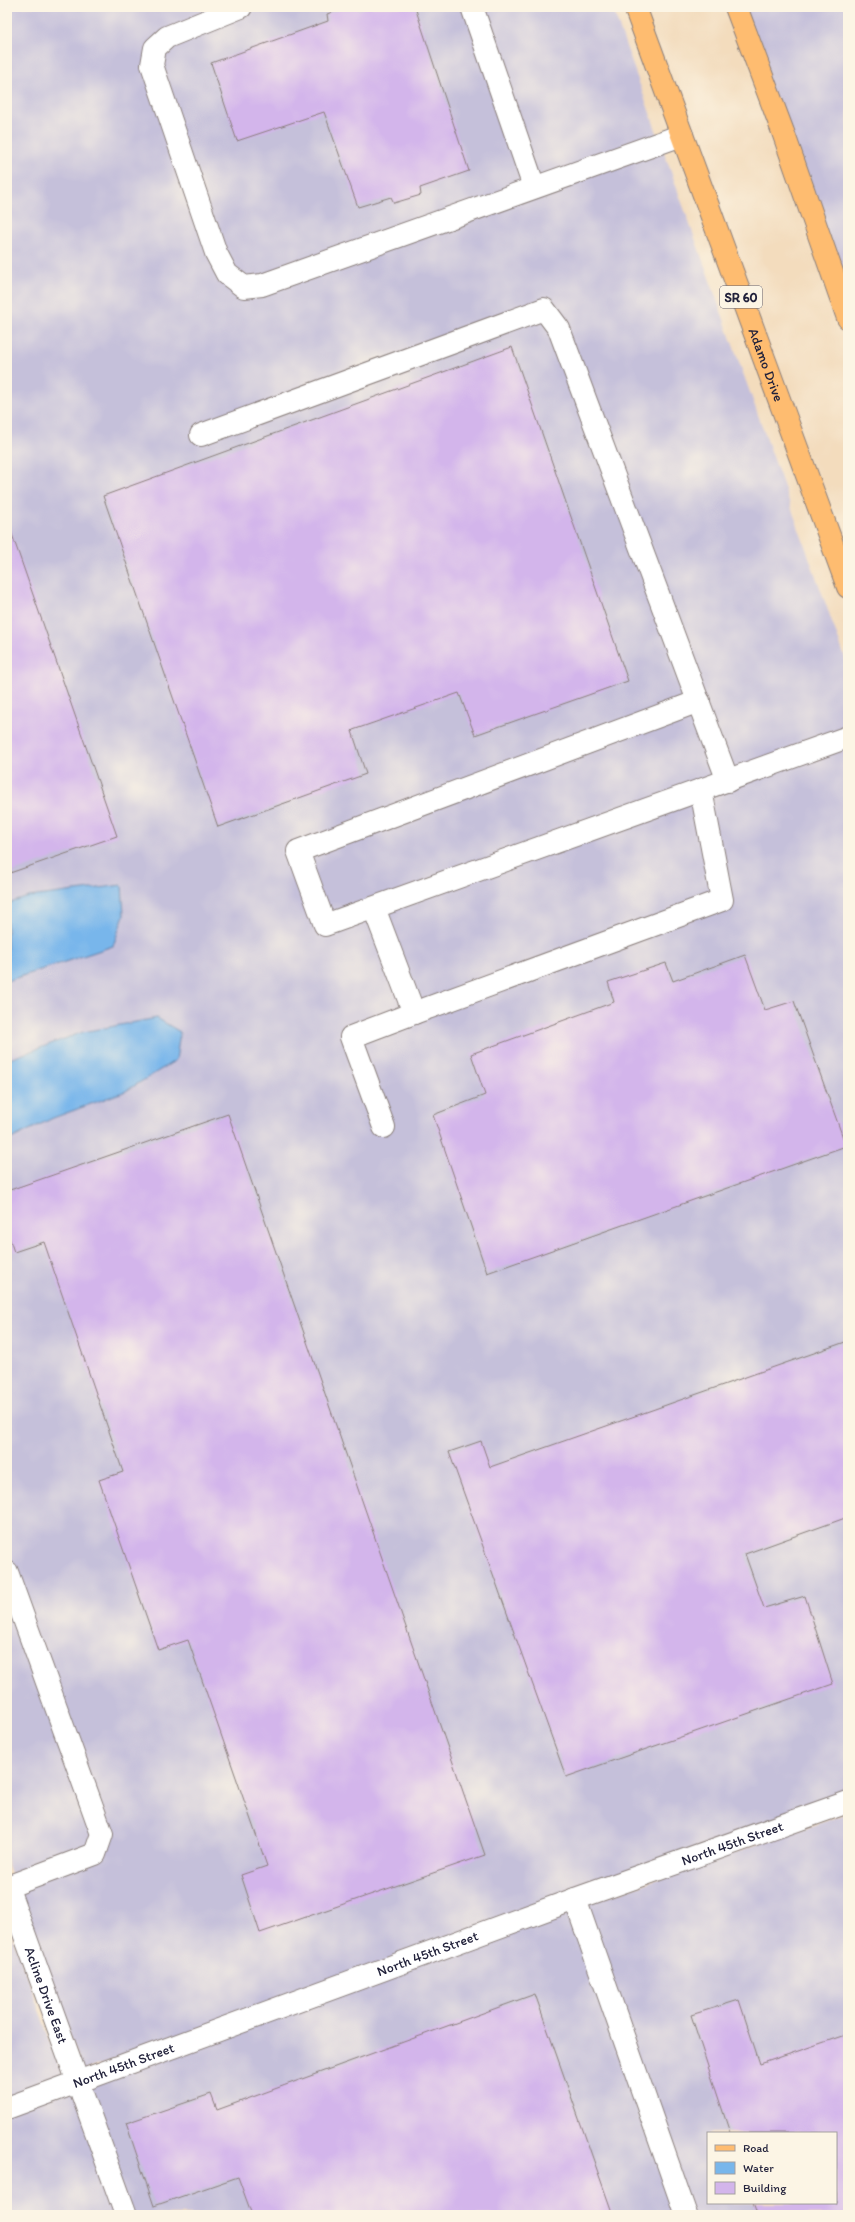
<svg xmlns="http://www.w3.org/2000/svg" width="855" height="2222" font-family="Itim,sans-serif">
<rect width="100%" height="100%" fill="#fcf5e5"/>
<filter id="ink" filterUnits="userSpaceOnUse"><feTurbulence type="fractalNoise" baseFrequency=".025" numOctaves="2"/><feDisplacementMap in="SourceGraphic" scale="8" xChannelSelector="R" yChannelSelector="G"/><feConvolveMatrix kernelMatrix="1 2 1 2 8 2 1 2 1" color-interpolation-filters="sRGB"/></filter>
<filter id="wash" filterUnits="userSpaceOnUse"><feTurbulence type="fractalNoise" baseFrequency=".012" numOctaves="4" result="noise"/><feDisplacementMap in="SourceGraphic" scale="16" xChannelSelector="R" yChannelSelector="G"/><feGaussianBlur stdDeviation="0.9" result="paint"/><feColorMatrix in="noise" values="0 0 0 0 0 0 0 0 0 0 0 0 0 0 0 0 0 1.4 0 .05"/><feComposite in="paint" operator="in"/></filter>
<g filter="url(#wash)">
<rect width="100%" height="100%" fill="#f3dcbd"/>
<g fill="#c5c0da" fill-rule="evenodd">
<path d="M7 7H612L848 666V1797L83 2071 7 1863Z"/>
<path d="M732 7H848V322Z"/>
<path d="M848 1813V2215H7V1921L59 2065 85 2087 312 1999ZM708 2133H836V2203H708Z"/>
</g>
<g fill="#78b6eb" stroke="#4d6c93">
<path d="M122 885 124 915 113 946 7 981V904L29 897Z"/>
<path d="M157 1018 180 1032 176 1060 126 1091 53 1118 7 1141V1060L83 1032Z"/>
</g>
<g id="blocks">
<g fill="#d3b5eb">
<path d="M347 7H356L358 10 368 7H415L469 171 420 188 421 195 394 203 391 197 358 207 324 112 237 141 211 63 328 21 327 14Z"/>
<path d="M512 347 628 681 475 735 459 693 353 730 352 731 366 774 218 827 103 496Z"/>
<path d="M7 520 117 836 7 874Z"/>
<path d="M745 955 765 1010 794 1001 846 1146 487 1273 433 1115 485 1095 471 1054 614 1002 608 982 666 963 673 981Z"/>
<path d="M228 1114 485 1855 260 1933 241 1875 267 1866 188 1640 158 1650 99 1480 123 1472 44 1242 14 1252 7 1231V1191Z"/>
<path d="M848 1341V1517L745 1554 764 1608 805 1596 833 1684 566 1777 449 1452 481 1441 490 1467Z"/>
<path d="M535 1994 613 2215H252L238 2177 154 2206 126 2123 211 2094 217 2110Z"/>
<path d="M739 2000 760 2064 848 2034V2215H757L753 2203H836V2133H730L691 2015Z"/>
</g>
</g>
</g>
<g filter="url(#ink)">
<use href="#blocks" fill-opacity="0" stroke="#8a7f7c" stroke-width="1"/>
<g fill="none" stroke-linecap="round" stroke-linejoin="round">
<defs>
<g id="minor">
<path d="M241 7 167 37 155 48 152 65 216 253 227 274 244 287 262 285 682 135"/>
<path d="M472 7 534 187"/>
<path d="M201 435 544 309 559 329 728 781"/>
<path d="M699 701 298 851 325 925 848 737"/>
<path d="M374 908 414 1013 722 900 701 790"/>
<path d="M384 1127 351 1037 414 1013"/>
<path d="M7 1572 102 1834 95 1854 7 1887"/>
<path id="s1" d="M7 1886 126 2215"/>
<path d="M575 1899 686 2215"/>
<path id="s2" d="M7 2108 575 1899 848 1802"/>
</g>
<g id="major">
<path id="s3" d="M635 7 848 587"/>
<path d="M736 7 783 132 848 318"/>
</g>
</defs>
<use href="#minor" stroke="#8a7f7c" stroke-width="24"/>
<use href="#major" stroke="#8a7f7c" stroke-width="24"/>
<use href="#minor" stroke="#fff" stroke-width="22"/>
<use href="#major" stroke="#febc70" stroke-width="22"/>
</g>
</g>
<g text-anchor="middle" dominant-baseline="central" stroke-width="3" stroke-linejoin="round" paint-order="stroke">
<rect fill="#fcf5e5" stroke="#63616e" stroke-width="1" x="720" y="286" width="42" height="22" rx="3"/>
<g font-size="13" font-weight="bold" fill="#22223b">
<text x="741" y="297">SR 60</text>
</g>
<g font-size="14" fill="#22223b" stroke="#fcf5e5">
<text stroke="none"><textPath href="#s3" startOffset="381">Adamo Drive</textPath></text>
<text stroke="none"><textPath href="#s2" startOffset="772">North 45th Street</textPath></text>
<text stroke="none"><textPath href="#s2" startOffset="448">North 45th Street</textPath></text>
<text stroke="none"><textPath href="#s1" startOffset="116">Acline Drive East</textPath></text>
<text stroke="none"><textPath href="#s2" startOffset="124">North 45th Street</textPath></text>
</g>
</g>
<rect width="855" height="2222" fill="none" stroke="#fcf5e5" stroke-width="24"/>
<rect x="707" y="2132" width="130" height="72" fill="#fcf5e5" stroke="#a5a1a1"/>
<rect x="715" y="2145" width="20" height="6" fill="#febc70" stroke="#a5a1a1"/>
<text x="743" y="2152" font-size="12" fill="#22223b">Road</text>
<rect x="715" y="2162" width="20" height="12" fill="#78b6eb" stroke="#a5a1a1"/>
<text x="743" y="2172" font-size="12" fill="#22223b">Water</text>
<rect x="715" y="2182" width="20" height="12" fill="#d3b5eb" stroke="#a5a1a1"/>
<text x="743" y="2192" font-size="12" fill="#22223b">Building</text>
</svg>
